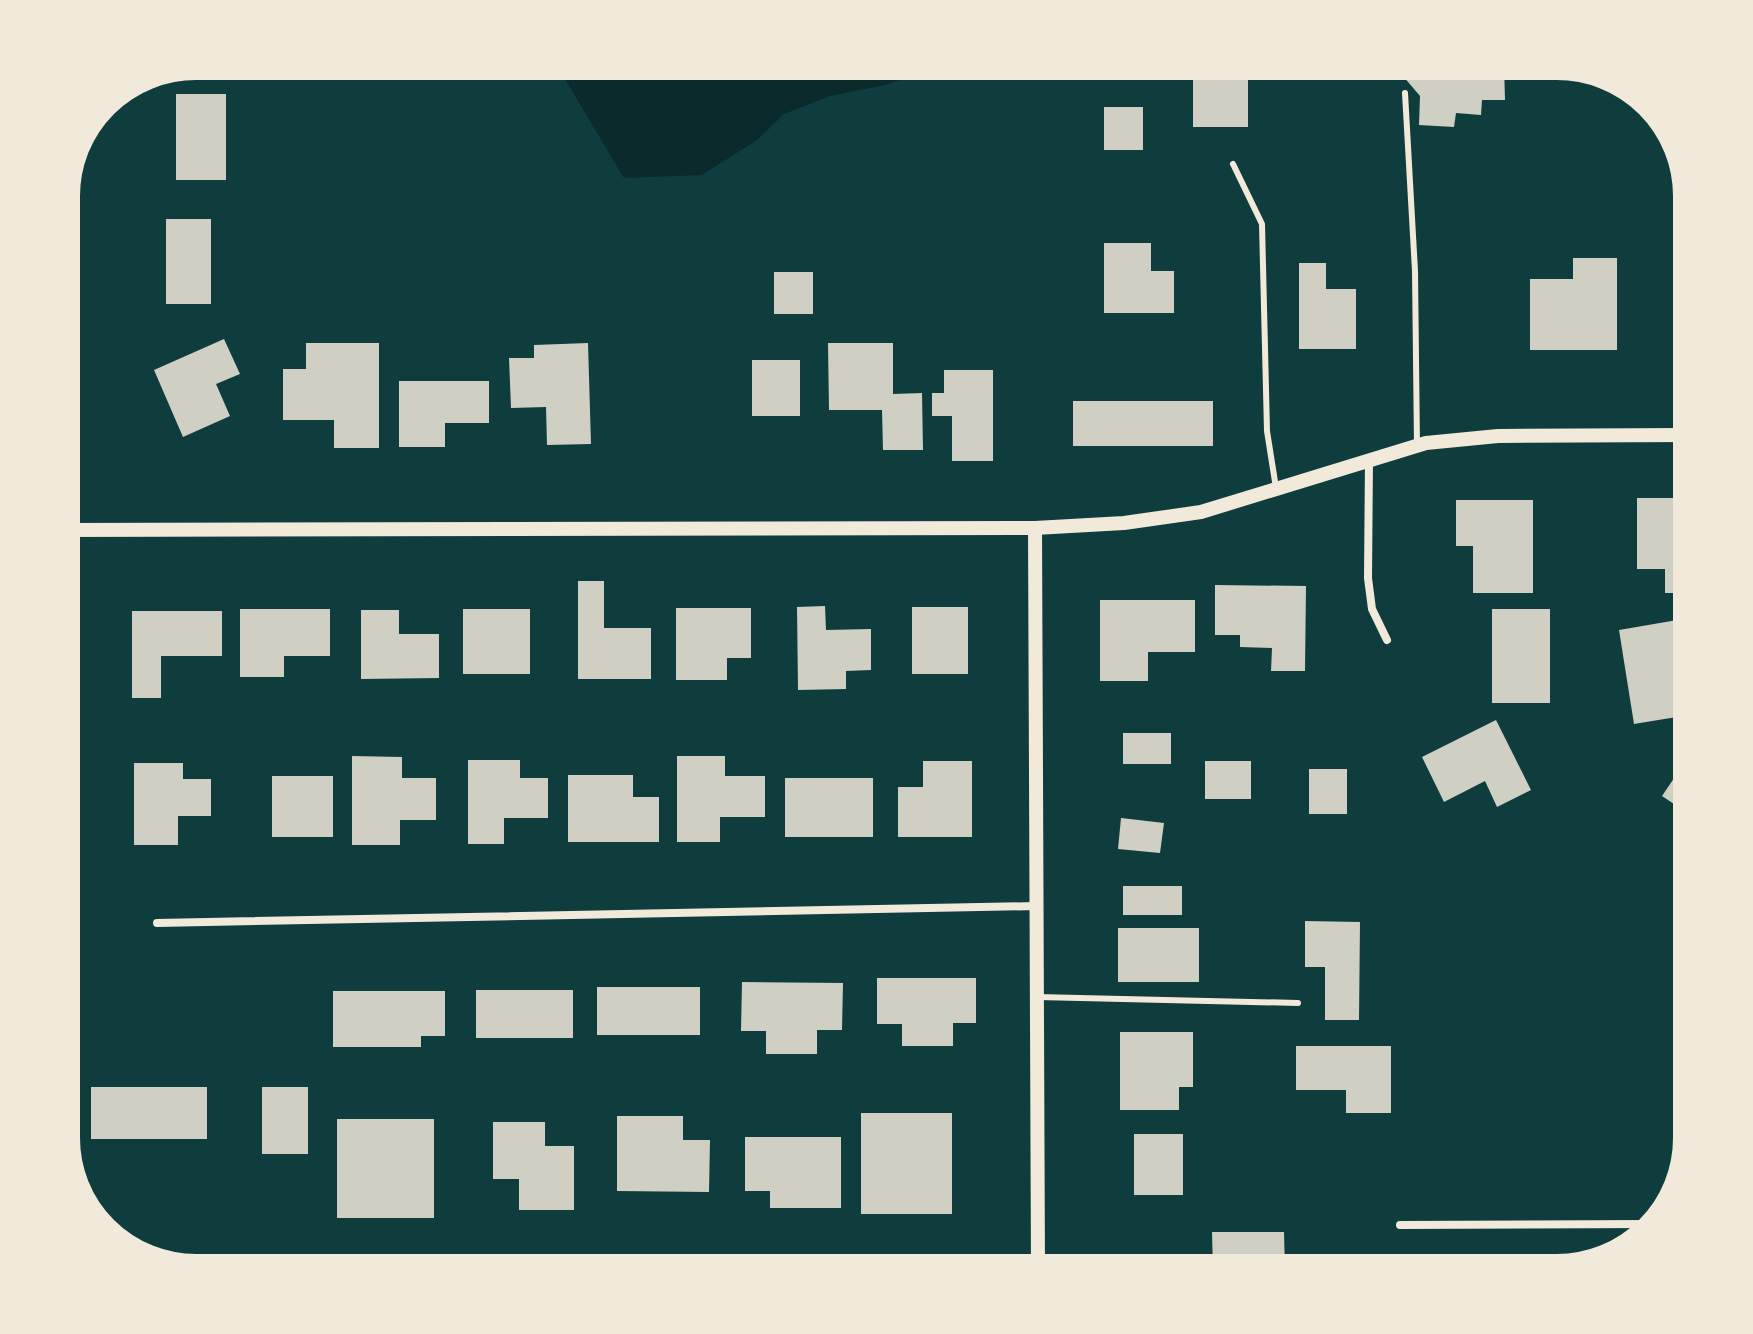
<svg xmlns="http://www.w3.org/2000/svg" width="1753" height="1334" font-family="'PT Sans',sans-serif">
<rect width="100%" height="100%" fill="#0f3d3e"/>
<path fill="#0a2a2b" d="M556 64H948L885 85 830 96 784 114 757 140 702 175 624 178Z"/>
<g fill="#cfcfc3">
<rect x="1193" y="64" width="55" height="63"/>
<path d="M1403 64H1504L1505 100H1482L1481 115 1456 113 1454 127 1419 125 1420 96 1403 76Z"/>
<rect x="176" y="94" width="50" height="86"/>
<rect x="1104" y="107" width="39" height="43"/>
<rect x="166" y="219" width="45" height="85"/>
<path d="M1104 243H1151V271H1174V313H1104Z"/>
<path d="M1573 258H1617V350H1530V279H1573Z"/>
<path d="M1299 263H1326V289H1356V349H1299Z"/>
<rect x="774" y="272" width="39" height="42"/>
<path d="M224 339 240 374 216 384 230 416 183 437 154 370Z"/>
<path d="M306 343H379V448H334V420H283V369H306Z"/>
<path d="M588 343 591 444 547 445 546 407 511 408 509 358H534V345Z"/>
<path d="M828 343H893V394L922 393 923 450H883L882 410H829Z"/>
<rect x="752" y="360" width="48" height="56"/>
<path d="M944 370H993V461H952V416H932V393H944Z"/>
<path d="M399 381H489V423H445V447H399Z"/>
<rect x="1073" y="401" width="140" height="45"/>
<path d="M1637 498H1689V593H1665V569H1637Z"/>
<path d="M1456 500H1533V593H1473V546H1456Z"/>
<path d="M578 581H604V628H651V679H578Z"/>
<path d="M1215 585 1306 586 1305 671H1271L1272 648 1240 647V635H1215Z"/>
<path d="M1100 600H1195V652H1148V681H1100Z"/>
<path d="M825 606 826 630 871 629V670L846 671V689L798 690 797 607Z"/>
<rect x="912" y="607" width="56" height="67"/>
<path d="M676 608H751V658H727V680H676Z"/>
<path d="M240 609H330V656H284V677H240Z"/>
<rect x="463" y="609" width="67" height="65"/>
<rect x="1492" y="609" width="58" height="94"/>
<path d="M361 610H399V634H439V678L361 679Z"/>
<path d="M132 611H222V656H161V698H132Z"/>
<path d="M1689 618V715L1634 724 1619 630Z"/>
<path d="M1496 720 1531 790 1497 807 1485 781 1444 802 1422 757Z"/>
<rect x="1123" y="733" width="48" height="31"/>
<path d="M352 756 402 757V778H436V820H400V845H352Z"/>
<path d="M677 756H725V776H765V817H720V842H677Z"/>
<path d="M1689 756V814L1662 796Z"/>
<path d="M468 760H520V778H548V818H504V844H468Z"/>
<path d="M923 761H972V837H898V787H923Z"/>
<rect x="1205" y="761" width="46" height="38"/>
<path d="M134 763H183V779H211V816H178V845H134Z"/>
<rect x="1309" y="769" width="38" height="45"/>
<path d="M568 775H633V797H659V842H568Z"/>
<rect x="272" y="776" width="61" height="61"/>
<rect x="785" y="778" width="88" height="59"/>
<path d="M1121 818 1164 823 1160 853 1118 849Z"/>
<rect x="1123" y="886" width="59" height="29"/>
<path d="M1305 921 1360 922 1359 1020H1325V967H1305Z"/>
<rect x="1118" y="928" width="81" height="54"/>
<path d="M877 978H976V1023H953V1046H902V1024H877Z"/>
<path d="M742 982 843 983 842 1030H817V1054H766V1031H741Z"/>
<rect x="597" y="987" width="103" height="48"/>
<rect x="476" y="990" width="97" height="48"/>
<path d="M333 991H445V1036H421V1047H333Z"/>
<path d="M1120 1032H1193V1087H1179V1110H1120Z"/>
<path d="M1296 1046H1391V1113H1346V1090H1296Z"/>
<rect x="91" y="1087" width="116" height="52"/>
<rect x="262" y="1087" width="46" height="67"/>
<rect x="861" y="1113" width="91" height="101"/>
<path d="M617 1116H683V1140H710L709 1192 617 1191Z"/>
<rect x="337" y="1119" width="97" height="99"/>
<path d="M493 1122H545V1146H574V1210H519V1179H493Z"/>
<rect x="1134" y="1134" width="49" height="61"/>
<path d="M745 1137H841V1208H770V1191H745Z"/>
<path d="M1212 1232H1284L1285 1270H1213Z"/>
</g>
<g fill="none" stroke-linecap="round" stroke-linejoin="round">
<g stroke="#f1e9da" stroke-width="6">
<path d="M1405 93 1415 271 1417 446"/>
<path d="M1233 164 1262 224 1267 431 1276 488"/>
<path d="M1037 997 1298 1003"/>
</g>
<g stroke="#f1e9da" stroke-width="8">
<path d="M1369 459 1368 578 1372 609 1387 640"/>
<path d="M157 923 1036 906"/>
<path d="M1400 1225 1655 1224"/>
</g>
<g stroke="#f1e9da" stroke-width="14">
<path d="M1035 528 1038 1270"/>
<path d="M64 530 1035 528 1124 523 1201 512 1426 443 1498 436 1689 435"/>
</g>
</g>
<path d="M0 0H1753V1334H0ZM196 78H1557A118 118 0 0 1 1675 196V1138A118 118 0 0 1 1557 1256H196A118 118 0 0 1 78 1138V196A118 118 0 0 1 196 78Z" fill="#f1e9da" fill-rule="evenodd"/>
<path fill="none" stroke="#f1e9da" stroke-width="4" d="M196 78H1557A118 118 0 0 1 1675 196V1138A118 118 0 0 1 1557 1256H196A118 118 0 0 1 78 1138V196A118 118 0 0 1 196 78Z"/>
</svg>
